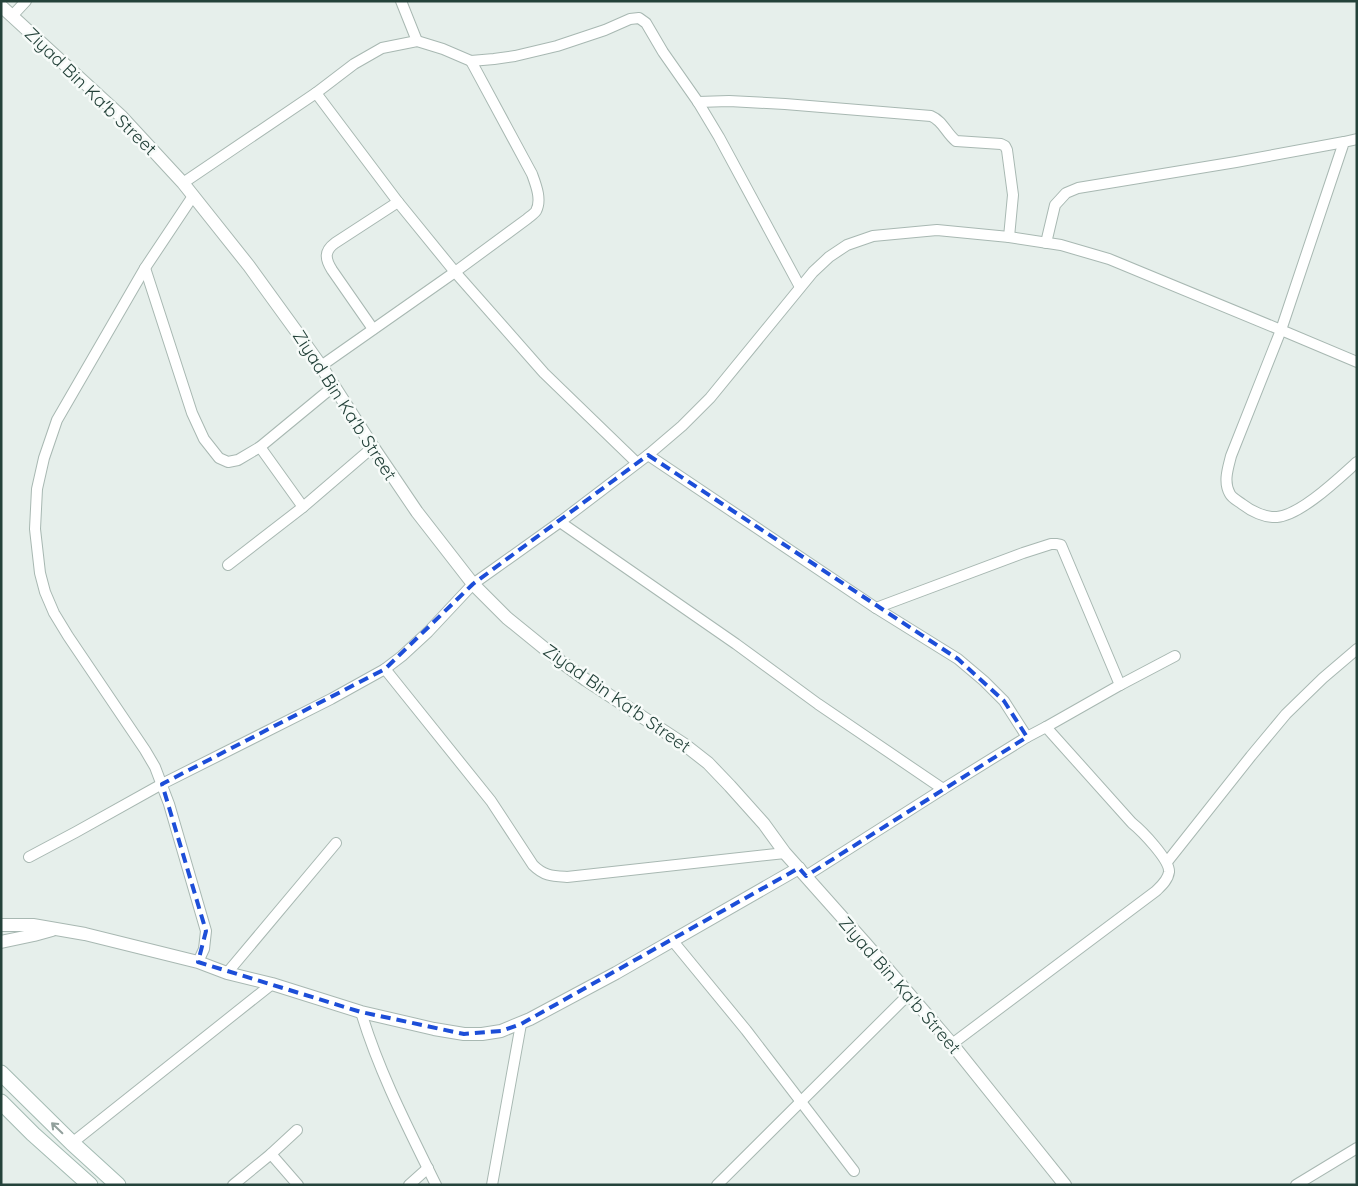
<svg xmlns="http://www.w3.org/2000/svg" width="1358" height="1186" font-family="Quicksand,sans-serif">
<rect width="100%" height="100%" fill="#e6efeb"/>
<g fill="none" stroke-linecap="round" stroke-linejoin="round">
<defs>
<g id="minor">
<path d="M401 1 417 41"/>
<path d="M12 16 26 1"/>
<path d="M316 93 398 202 455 272 544 373 637 463"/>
<path d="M698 102 729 101 785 104 931 116C943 121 946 133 956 141L1001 144 1005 146 1007 150 1013 195 1009 237"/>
<path d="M183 183 316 93 354 64 382 48 417 41 443 49 471 61 494 59 515 56 557 46 605 30 630 19 639 18 646 23 663 52 698 102 719 137 800 287"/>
<path d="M193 196 145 268 57 420 44 458 37 489 35 529 40 573 45 592 54 613 68 636 145 750 155 767 169 804 206 931 204 949 198 962"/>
<path d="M1046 243 1055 205 1066 193 1078 188 1236 162 1344 142"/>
<path d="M145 268 192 413 204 439 219 458 228 462 238 460 260 447 334 386"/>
<path d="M373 329 332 270C325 259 324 251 335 243L398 202"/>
<path d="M1357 362 1281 330 1231 456C1228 468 1223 482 1230 494 1232 498 1238 501 1242 504 1251 511 1265 518 1277 517 1301 515 1339 478 1357 462"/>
<path d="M321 366 455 272 527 219C529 217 534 214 536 211 542 200 536 185 532 174L471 61"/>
<path d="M260 447 303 507"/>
<path d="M648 455 876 608 958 659 984 681 1004 701 1027 737"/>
<path d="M560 522 736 644 818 704 943 789"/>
<path d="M228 565 303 507 373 447"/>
<path d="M876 608 1023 553 1051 544H1056L1061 545 1120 685 1046 727"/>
<path d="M385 669 491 801 533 865C544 876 552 876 567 877L785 853"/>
<path d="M1120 685 1175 656"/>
<path d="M29 857 76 832 162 784 331 699 385 669 402 656 428 632 473 584 560 522 648 455 682 426 710 398 813 272 829 257 847 245 873 236 937 230 1009 237 1061 245 1109 259 1281 330 1344 142 1357 139"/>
<path d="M1167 862 1251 756 1286 714 1323 678 1357 649"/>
<path d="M806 876 943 789 1027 737 1046 727 1132 823C1142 831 1170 860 1169 872 1168 880 1161 886 1156 891L952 1044"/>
<path d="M672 940 746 1030 854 1171"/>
<path d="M227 973 336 843"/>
<path d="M361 1012C379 1072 408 1128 436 1185"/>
<path d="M72 1143 272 984"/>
<path d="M271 1154 298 1185"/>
<path d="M233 1185 271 1154 297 1130"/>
<path d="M409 1185 428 1168"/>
<path d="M492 1185 521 1024"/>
<path d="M717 1185 909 994"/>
<path d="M1296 1185 1357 1148"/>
</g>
<g id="tertiary">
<path d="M1 6 122 117 183 183 249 266 299 335 321 366 373 447 417 512 473 584 507 618 560 661 586 680 685 745 708 763 730 786 764 824 785 853 866 944 952 1044 1065 1185"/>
<path d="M1 925H33L85 934 198 962 227 973 272 984 361 1012 434 1029 464 1034H482L501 1031 530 1019 616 973 799 868"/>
<path d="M1 942 34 935 52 930"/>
</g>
<g id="secondary">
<path d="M1 1073 72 1143 118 1185"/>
<path d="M1 1102 33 1134 90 1185"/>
</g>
</defs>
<use href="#minor" stroke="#a8b8b2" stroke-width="12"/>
<use href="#tertiary" stroke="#a8b8b2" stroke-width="14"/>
<use href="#secondary" stroke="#a4bbb3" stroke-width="17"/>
<use href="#minor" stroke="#fff" stroke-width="10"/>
<use href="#tertiary" stroke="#fff" stroke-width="12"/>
<use href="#secondary" stroke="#fff" stroke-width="15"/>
</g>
<defs><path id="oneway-shaft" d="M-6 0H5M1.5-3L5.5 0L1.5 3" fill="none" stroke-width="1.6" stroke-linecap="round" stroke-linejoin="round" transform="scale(1.25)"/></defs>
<use stroke="#92a09c" href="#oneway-shaft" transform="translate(57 1128) rotate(-136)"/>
<path fill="none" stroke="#1d4ed8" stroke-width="4" stroke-dasharray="10 6" stroke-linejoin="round" d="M648 455 958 659 1004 701 1027 737 806 876 799 868 521 1024 501 1031 464 1034 361 1012 198 962 206 931 162 784 385 669 473 584Z"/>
<g text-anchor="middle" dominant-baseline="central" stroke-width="5" stroke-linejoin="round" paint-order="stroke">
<g font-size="18" fill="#24423a" stroke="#f7fbf9">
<text transform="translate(91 91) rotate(44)">Ziyad Bin Ka'b Street</text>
<text transform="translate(345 405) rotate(57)">Ziyad Bin Ka'b Street</text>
<text transform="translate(617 698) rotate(35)">Ziyad Bin Ka'b Street</text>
<text transform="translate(900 985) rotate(49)">Ziyad Bin Ka'b Street</text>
</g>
</g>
<rect width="1358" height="1186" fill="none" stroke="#24423a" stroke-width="5"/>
</svg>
